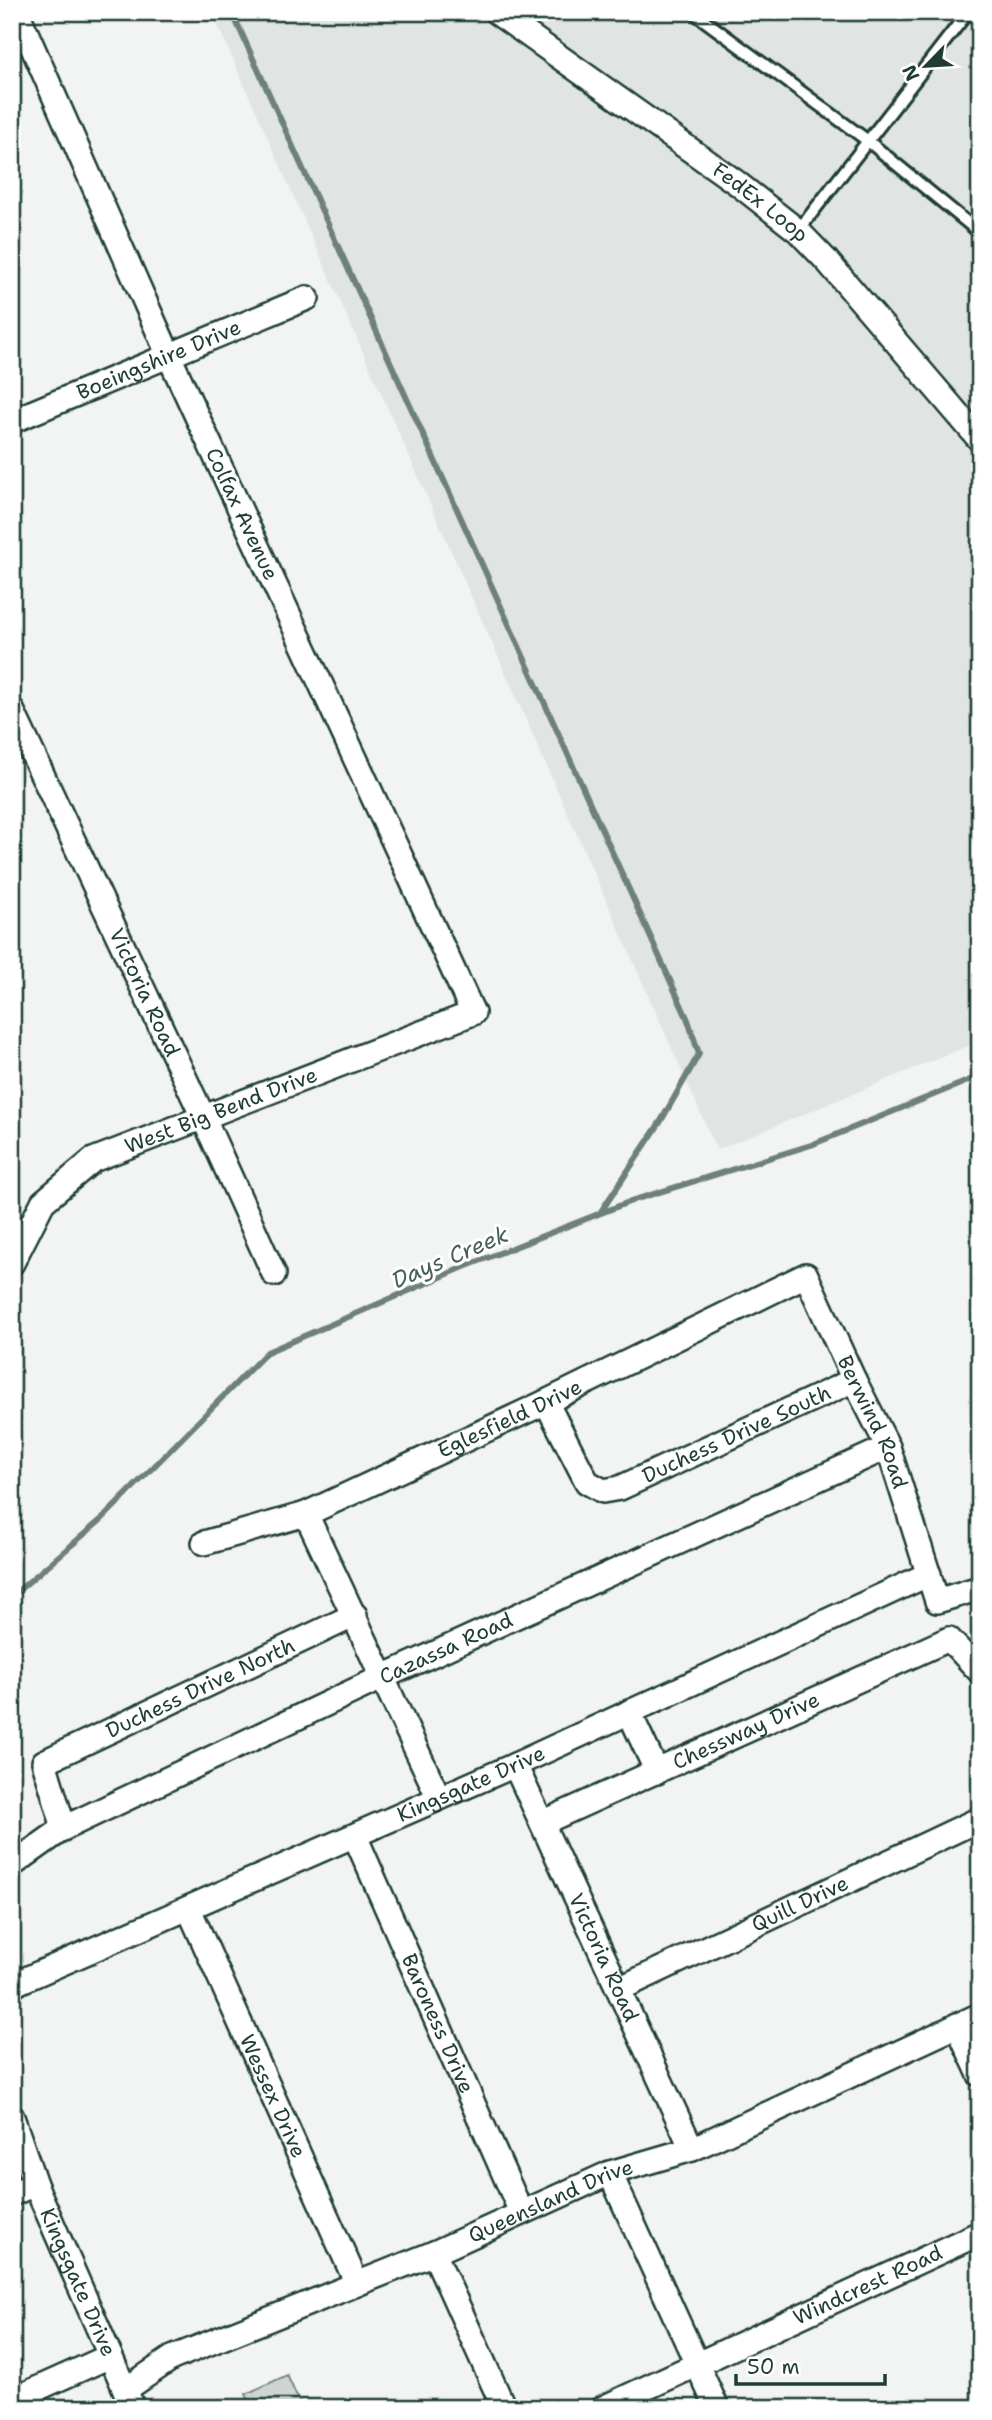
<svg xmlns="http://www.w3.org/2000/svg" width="992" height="2420" font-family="'Shantell Sans',sans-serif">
<rect width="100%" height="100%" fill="#f2f3f3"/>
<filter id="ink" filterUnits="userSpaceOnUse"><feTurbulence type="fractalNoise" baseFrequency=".0143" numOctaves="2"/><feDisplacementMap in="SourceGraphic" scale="14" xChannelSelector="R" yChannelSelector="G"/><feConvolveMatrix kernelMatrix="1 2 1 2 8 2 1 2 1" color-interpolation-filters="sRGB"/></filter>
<g filter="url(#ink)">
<path fill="#e0e4e3" d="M212 12H980V1041L717 1150Z"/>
<path fill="#ced5d3" stroke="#768984" stroke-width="2" d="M287 2375 302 2408H252L246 2394Z"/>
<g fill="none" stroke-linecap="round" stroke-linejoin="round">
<g stroke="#6d807b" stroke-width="6">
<path d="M232 12 688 1020 699 1054 661 1121 600 1213"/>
<path d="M12 1596 102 1519 267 1352 464 1267 634 1200 811 1145 980 1076"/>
</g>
<defs>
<g id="lane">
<path d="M693 12 868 141 980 233"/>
<path d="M798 231 968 12"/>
</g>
<g id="street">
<path id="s1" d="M496 12 737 183 798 231 827 261 980 440"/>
<path id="s2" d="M12 421 307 298"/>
<path id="s3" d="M12 710 204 1119 274 1274"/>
<path id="s4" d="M12 1263 43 1202 93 1160 473 1013 169 356 17 12"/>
<path id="s5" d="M546 1402 587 1482 603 1491 620 1488 854 1380"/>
<path d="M306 1514 439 1798"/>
<path id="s6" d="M204 1543 306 1514 546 1402 806 1275 854 1380 888 1447 937 1601 980 1588"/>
<path d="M629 1712 657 1772"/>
<path id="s7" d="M515 1765 692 2149"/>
<path id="s8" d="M542 1823 949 1639 980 1672"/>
<path id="s9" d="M64 1828 44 1762 355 1615"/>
<path id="s10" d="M355 1836 521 2212"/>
<path id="s11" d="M12 1865 64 1828 383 1677 888 1447"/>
<path id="s12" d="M189 1909 357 2284"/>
<path id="s13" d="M12 1987 19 1982 515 1765 929 1574"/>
<path id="s14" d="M619 1989 980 1819"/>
<path d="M957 2025 980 2075"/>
<path id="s15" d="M12 2117 35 2184 133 2408"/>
<path d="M610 2173 717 2408"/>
<path d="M12 2194 35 2184"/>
<path d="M434 2253 504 2408"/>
<path id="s16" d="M125 2390 172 2358 434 2253 610 2173 692 2149 980 2015"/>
<path d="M12 2400 110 2356"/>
<path id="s17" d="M603 2408 980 2233"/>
</g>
</defs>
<use href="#lane" stroke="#1f3d34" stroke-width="16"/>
<use href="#street" stroke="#1f3d34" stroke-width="28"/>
<use href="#lane" stroke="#fff" stroke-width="10"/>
<use href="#street" stroke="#fff" stroke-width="23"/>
</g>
</g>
<g text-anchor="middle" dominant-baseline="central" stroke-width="6" stroke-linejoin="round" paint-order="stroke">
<g font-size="21" fill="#1f3d34" stroke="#fff">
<text stroke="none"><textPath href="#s1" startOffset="326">FedEx Loop</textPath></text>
<text stroke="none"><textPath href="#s2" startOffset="159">Boeingshire Drive</textPath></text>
<text transform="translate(242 514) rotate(65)">Colfax Avenue</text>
<text stroke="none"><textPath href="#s3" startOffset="312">Victoria Road</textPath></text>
<text stroke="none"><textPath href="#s4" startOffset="271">West Big Bend Drive</textPath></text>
<text stroke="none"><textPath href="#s6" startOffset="331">Eglesfield Drive</textPath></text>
<text stroke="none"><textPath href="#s6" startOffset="822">Berwind Road</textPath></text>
<text stroke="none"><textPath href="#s5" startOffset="254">Duchess Drive South</textPath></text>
<text stroke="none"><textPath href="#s11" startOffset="486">Cazassa Road</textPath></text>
<text stroke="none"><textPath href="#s9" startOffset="242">Duchess Drive North</textPath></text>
<text stroke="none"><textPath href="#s8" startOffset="224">Chessway Drive</textPath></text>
<text stroke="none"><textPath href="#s13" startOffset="502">Kingsgate Drive</textPath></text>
<text stroke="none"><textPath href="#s14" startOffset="200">Quill Drive</textPath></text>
<text stroke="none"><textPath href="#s7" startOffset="212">Victoria Road</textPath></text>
<text stroke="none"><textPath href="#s10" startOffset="205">Baroness Drive</textPath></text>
<text stroke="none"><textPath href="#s12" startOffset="205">Wessex Drive</textPath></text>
<text stroke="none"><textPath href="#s16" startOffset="467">Queensland Drive</textPath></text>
<text stroke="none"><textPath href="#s15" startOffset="178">Kingsgate Drive</textPath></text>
<text stroke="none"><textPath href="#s17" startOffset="292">Windcrest Road</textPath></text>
</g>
<g font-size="23" font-style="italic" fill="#465f57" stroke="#fff">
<text transform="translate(450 1257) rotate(-23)">Days Creek</text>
</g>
</g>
<rect width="992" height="2420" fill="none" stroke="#fff" stroke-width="42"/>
<rect x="21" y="21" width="950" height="2378" fill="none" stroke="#1f3d34" stroke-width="2.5" filter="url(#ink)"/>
<g transform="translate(926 66) rotate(245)" stroke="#ffffff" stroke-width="5" paint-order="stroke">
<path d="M0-5L12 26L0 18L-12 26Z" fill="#1f3d34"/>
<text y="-10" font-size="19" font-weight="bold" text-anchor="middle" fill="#1f3d34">N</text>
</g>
<path d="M736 2374v10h149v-10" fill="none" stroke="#1f3d34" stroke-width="3.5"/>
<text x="747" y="2374" font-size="21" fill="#1f3d34" stroke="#ffffff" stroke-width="5" paint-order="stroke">50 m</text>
</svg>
